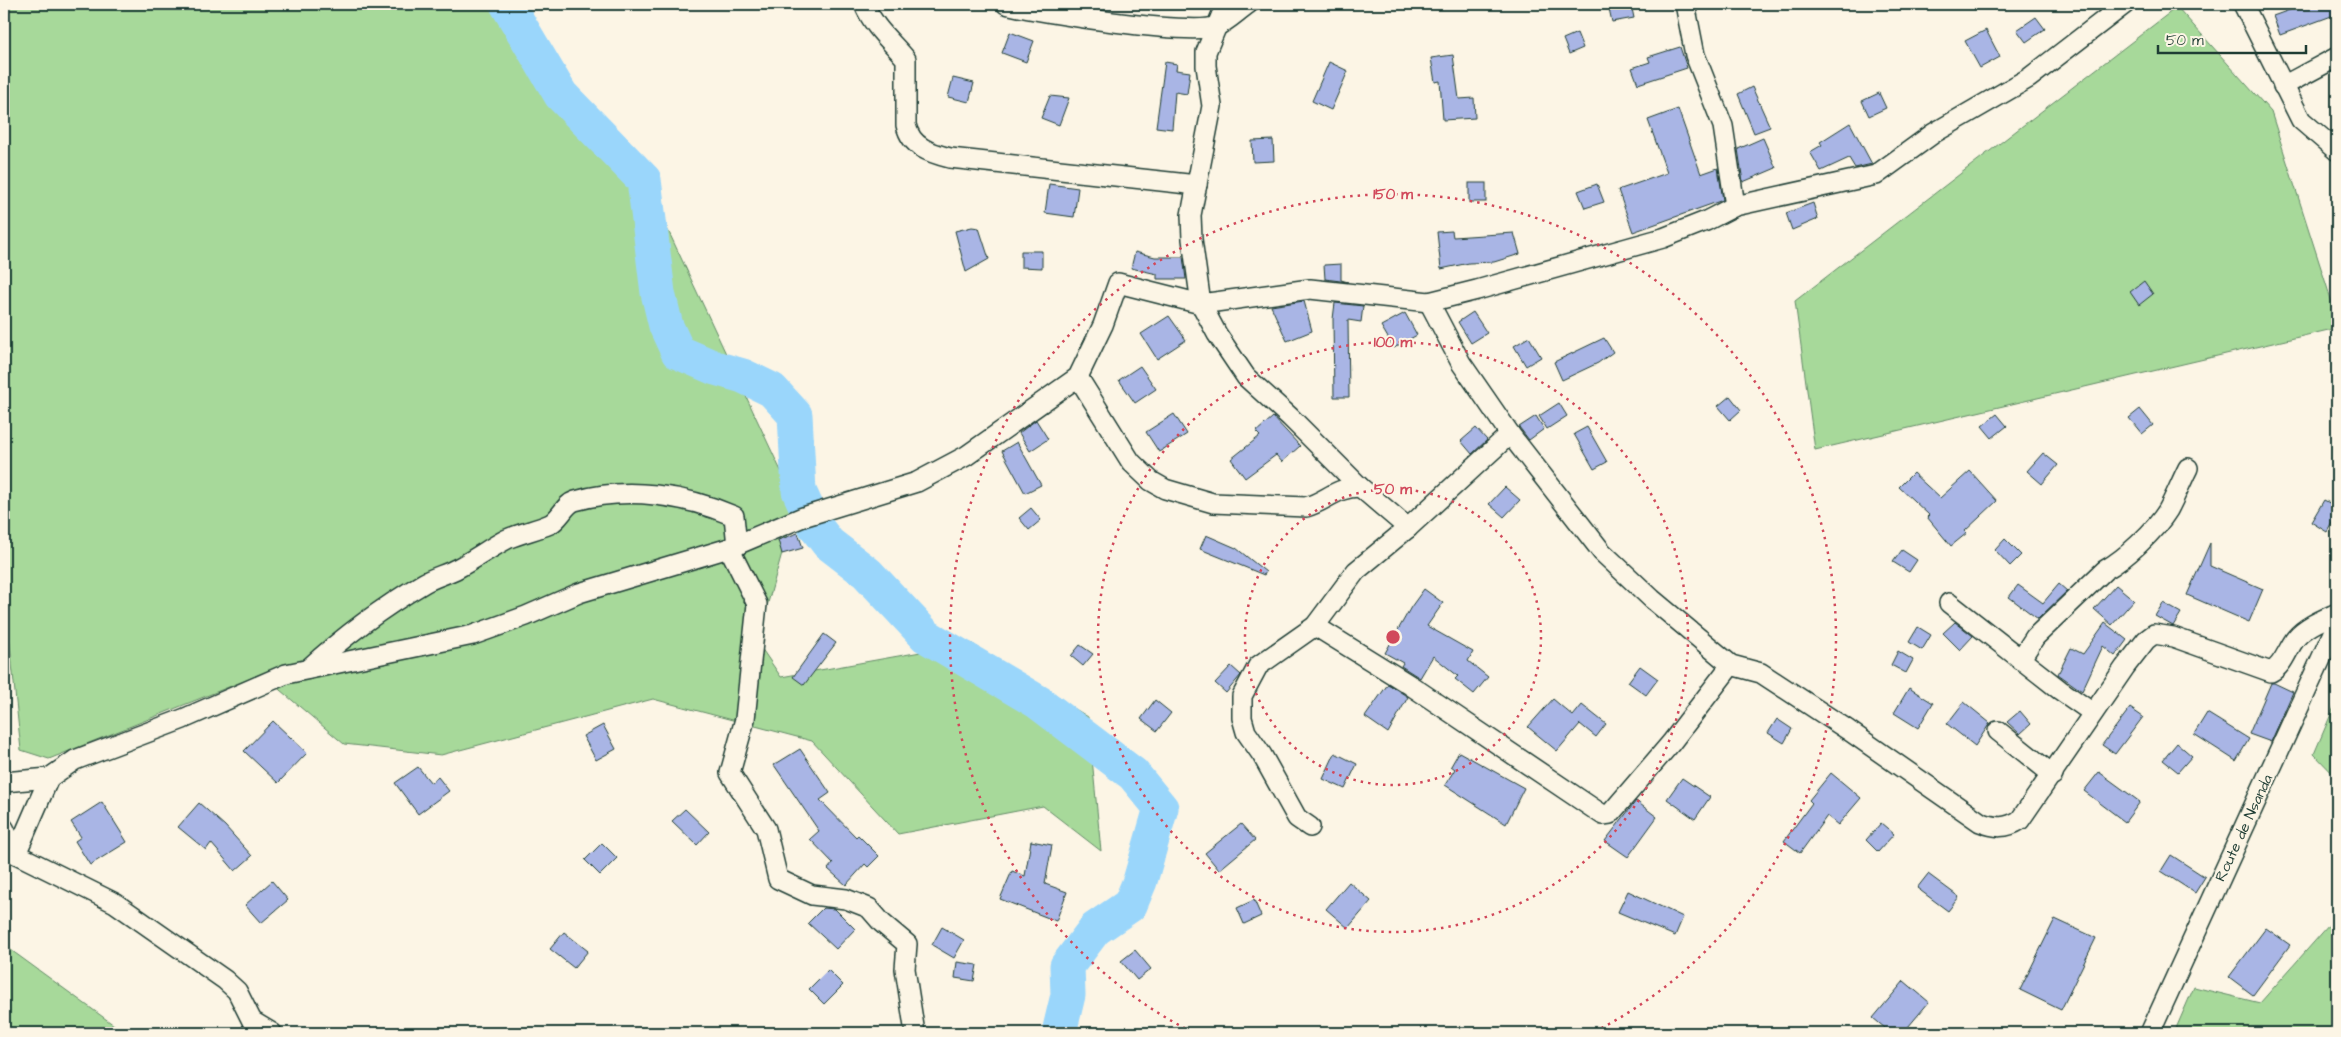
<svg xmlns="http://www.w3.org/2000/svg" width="2341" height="1037" font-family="'Architects Daughter',sans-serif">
<rect width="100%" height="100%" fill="#fcf5e5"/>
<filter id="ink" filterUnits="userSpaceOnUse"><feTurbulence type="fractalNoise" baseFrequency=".02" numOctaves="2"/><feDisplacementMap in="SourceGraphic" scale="10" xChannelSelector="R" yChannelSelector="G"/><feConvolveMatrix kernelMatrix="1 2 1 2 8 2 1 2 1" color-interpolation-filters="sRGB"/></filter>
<g filter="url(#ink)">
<g fill="#a7d99a" stroke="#638b67">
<path d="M4 4H497L629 147 796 503 757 642 781 677 971 643 1088 717 1101 851 1043 806 898 834 812 741 653 699 441 755 344 744 261 674 49 759 21 750 9 635 4 637Z"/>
<path d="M2177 7 2271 112 2337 318V328L1815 450 1795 301Z"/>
<path d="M2337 700V778L2314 754Z"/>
<path d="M2337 916V1033H2174L2194 987 2260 1003Z"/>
<path d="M4 945 125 1033H4Z"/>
</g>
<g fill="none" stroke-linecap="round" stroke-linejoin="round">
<path stroke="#9ad6fb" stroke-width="35" d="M507 4 561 95 644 180 658 293 666 326 678 352 715 368 743 376 772 390 795 415 799 491 815 526 828 543 867 573 926 636 1038 702 1133 774 1161 808 1140 881 1130 905 1095 929 1067 966 1068 995 1059 1033"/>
</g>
<g fill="#a9b5e5" stroke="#1f3d34">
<path d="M1608 4H1631L1634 18 1612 22Z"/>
<path d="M2306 4H2337V14L2280 35 2273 16Z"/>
<path d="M2036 17 2045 29 2026 42 2017 30Z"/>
<path d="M1986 30 2000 57 1980 68 1965 41Z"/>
<path d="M1010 32 1034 41 1026 62 1002 53Z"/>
<path d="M1577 33 1583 48 1569 54 1563 39Z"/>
<path d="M1680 47 1687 68 1638 84 1632 68 1650 62 1648 57Z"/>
<path d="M1453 55 1459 99 1474 98 1475 118 1443 120 1440 81 1435 82 1431 58Z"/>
<path d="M1165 62 1177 64 1176 70 1190 72 1187 94 1175 92 1172 129 1156 127Z"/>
<path d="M1329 62 1348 71 1331 110 1312 101Z"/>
<path d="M953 78 974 83 969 102 948 97Z"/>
<path d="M1752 87 1770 127 1754 133 1738 94Z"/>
<path d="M1879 93 1886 108 1869 116 1862 101Z"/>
<path d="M1050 96 1069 98 1059 125 1041 118Z"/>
<path d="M1678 109 1701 174 1718 168 1723 200 1633 232 1618 190 1667 173 1648 120Z"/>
<path d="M1850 123 1872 164 1855 168 1849 158 1821 171 1810 152 1822 145 1820 142Z"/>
<path d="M1763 138 1776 168 1743 182 1738 149Z"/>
<path d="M1273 140 1274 161 1253 162 1252 141Z"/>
<rect x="1469" y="183" width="17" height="19"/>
<path d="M1049 184 1078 188 1074 217 1045 213Z"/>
<path d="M1597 184 1604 202 1585 208 1578 191Z"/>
<path d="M1813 203 1818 219 1792 230 1786 213Z"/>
<path d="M972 227 979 228 989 259 966 272 955 231Z"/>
<path d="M1452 231 1453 237 1514 233 1520 254 1494 262 1469 263 1441 269 1437 232Z"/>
<path d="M1021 251H1042V268L1021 267Z"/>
<path d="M1135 252 1155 257H1183L1186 279H1157V274L1131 268Z"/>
<path d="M1341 264V280L1348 282 1325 279 1324 265Z"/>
<path d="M2144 281 2153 294 2139 305 2130 292Z"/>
<path d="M1304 301 1312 331 1287 341 1271 306Z"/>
<path d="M1335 303 1363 306 1361 322 1348 320 1349 397H1334L1333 319Z"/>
<path d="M1473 312 1487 333 1471 343 1458 322Z"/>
<path d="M1405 313 1417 335 1394 348 1381 326Z"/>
<path d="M1169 316 1186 340 1157 359 1141 334Z"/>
<path d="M1529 337 1541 357 1526 366 1514 346Z"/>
<path d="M1604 338 1613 352 1598 363 1562 380 1554 362Z"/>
<path d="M1140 366 1156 389 1135 403 1119 380Z"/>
<path d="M1730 396 1741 410 1730 420 1718 406Z"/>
<path d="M1559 403 1567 416 1547 429 1539 416Z"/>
<path d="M2140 409 2153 425 2142 434 2129 418Z"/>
<path d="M1174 414 1187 434 1159 452 1146 432Z"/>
<path d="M1997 414 2007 426 1992 438 1982 426Z"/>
<path d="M1536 416 1544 429 1529 440 1519 427Z"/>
<path d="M1273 417 1300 446 1282 462 1276 455 1245 478 1231 459 1260 436 1256 432Z"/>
<path d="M1036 420 1048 439 1030 451 1019 433Z"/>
<path d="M1587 427 1607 462 1594 469 1574 434Z"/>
<path d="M1476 428 1487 440 1472 454 1461 441Z"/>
<path d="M1017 442 1041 485 1025 493 1002 451Z"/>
<path d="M2043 453 2058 465 2042 484 2027 471Z"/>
<path d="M1970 471 1997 501 1965 531 1967 533 1951 546 1927 517 1929 515 1899 487 1913 473 1940 498Z"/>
<path d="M1505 487 1520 500 1504 517 1489 504Z"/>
<path d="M2324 500 2337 507V514L2327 532 2311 522Z"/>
<path d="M1031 508 1041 520 1029 530 1019 518Z"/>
<path d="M798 533 803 548 782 554 778 540Z"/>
<path d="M1206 535 1236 548 1266 572 1264 575 1200 549Z"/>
<path d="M2005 539 2021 555 2010 566 1995 550Z"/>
<path d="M2210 543V566L2263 589 2249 622 2187 595Z"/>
<path d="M1902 550 1917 560 1909 572 1893 562Z"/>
<path d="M2059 584 2067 591 2038 619 2009 597 2018 585 2043 603Z"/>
<path d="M2116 585 2134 600 2112 625 2094 609Z"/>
<path d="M1424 589 1443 603 1427 626 1473 652 1468 661 1488 677 1474 694 1455 679 1458 676 1433 656 1420 678 1401 666 1403 663 1385 653 1411 607Z"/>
<path d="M2163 603 2181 613 2173 626 2155 616Z"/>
<path d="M1955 622 1973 636 1960 650 1943 633Z"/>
<path d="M2105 623 2127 640 2115 656 2103 646 2082 691 2058 674 2071 648 2083 654Z"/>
<path d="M1918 627 1931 635 1922 650 1909 642Z"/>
<path d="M824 634 836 643 804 685 793 677Z"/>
<path d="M1080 645 1093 654 1083 666 1071 656Z"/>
<path d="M1898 651 1913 660 1906 673 1891 665Z"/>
<path d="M1231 666 1241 675 1226 693 1215 683Z"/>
<path d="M1640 666 1658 679 1646 695 1628 682Z"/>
<path d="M2271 683H2274L2293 692 2271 742 2249 734Z"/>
<path d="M1388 684 1408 697 1388 733 1365 717Z"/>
<path d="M1909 688 1933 703 1918 728 1894 713Z"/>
<path d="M1553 699 1573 716 1582 705 1606 724 1596 737 1580 724 1557 751 1528 727Z"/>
<path d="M1155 700 1171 713 1157 731 1141 719Z"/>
<path d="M1964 702 1990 723 1975 746 1947 724Z"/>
<path d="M2130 708 2143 717 2115 754 2102 745Z"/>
<path d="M2020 711 2031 724 2020 734 2007 722Z"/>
<path d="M2207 713 2249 739 2236 761 2194 734Z"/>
<path d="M1777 719 1792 729 1784 743 1768 733Z"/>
<path d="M273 721 307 753 278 783 244 751Z"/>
<path d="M603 725 616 749 596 760 583 736Z"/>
<path d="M2177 743 2192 756 2178 772 2163 760Z"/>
<path d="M800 749 830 793 820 800 856 837 858 835 879 856 868 867 865 864 846 885 828 869 833 863 810 839 819 831 774 765Z"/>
<path d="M1459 752 1524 788 1506 824 1445 785 1455 769 1451 766Z"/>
<path d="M1335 753 1357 764 1345 789 1323 779Z"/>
<path d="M418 767 431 783 438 777 449 791 418 814 395 783Z"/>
<path d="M2099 772 2140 802 2125 822 2084 791Z"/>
<path d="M1831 773 1861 798 1838 825 1827 816 1800 853 1784 841 1812 803 1809 800Z"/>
<path d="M1682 778 1710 797 1695 819 1667 799Z"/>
<path d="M1636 801 1657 817 1628 857 1605 841Z"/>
<path d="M102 802 127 842 90 865 75 841 81 837 71 822Z"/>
<path d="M199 803 225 826 252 856 235 871 211 843 206 850 178 827Z"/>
<path d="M685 809 709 832 697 845 672 821Z"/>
<path d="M1881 823 1894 834 1878 852 1866 840Z"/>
<path d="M1241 824 1255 840 1219 870 1205 853Z"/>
<path d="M1031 841 1052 845 1045 884 1067 892 1056 921 1000 899 1012 871 1025 876Z"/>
<path d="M602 843 617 858 600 875 585 860Z"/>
<path d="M2171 855 2205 877 2195 893 2161 871Z"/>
<path d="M1928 874 1959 897 1948 911 1917 888Z"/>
<path d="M272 881 288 900 261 923 245 905Z"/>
<path d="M1349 882 1371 901 1348 928 1326 909Z"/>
<path d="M1628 891 1683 917 1675 936 1618 912Z"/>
<path d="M1254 900 1261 916 1244 924 1237 908Z"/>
<path d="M823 908 835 909 855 929 836 949 808 923Z"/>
<path d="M2055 919 2096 938 2061 1010 2020 990Z"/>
<path d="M942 927 964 940 954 958 932 945Z"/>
<path d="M2266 928 2290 945 2253 995 2229 977Z"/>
<path d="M564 932 588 951 574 968 550 949Z"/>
<path d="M1135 950 1151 969 1137 980 1121 961Z"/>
<path d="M957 962 977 965 974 981 955 978Z"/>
<path d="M828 970 843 985 824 1004 809 989Z"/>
<path d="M1904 981 1929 1002 1903 1033H1891L1873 1018Z"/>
</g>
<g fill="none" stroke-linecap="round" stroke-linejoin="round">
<defs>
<g id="minor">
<path d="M864 4C874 28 890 40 906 59V125C911 147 930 153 950 158L1197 185"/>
<path d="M1006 4C1037 12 1193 37 1217 26 1228 21 1238 11 1248 4"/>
<path d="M1226 4 1206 52V66L1212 106 1191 215 1192 239 1201 304 1217 334 1246 377 1290 417 1360 487 1408 528"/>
<path d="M1685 4 1695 55 1723 126 1735 206"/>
<path d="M2243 4 2301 120 2337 151"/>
<path d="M2283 86 2337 57"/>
<path d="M1429 302 1461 363 1510 434 1602 552 1652 599 1731 665 1761 673 1848 730 1980 822C1995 828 2006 829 2020 820L2125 667 2146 640 2154 634 2173 637 2271 672C2284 665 2287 649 2296 638 2306 626 2324 619 2337 613"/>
<path d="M1078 377 1131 462 1151 481 1165 489 1213 503 1306 507C1327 501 1336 487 1360 487"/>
<path d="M729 548 757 604 745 719 730 773 766 829 778 879 812 895 846 899 869 908 882 923 907 944 905 969 915 1033"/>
<path d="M1949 603 2060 690 2093 713"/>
<path d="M1315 626 1410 685 1603 815 1610 814 1671 743 1731 665"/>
<path d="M2020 660 2035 637 2105 570C2125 559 2155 531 2168 510 2175 497 2181 482 2188 468"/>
<path d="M308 669C345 635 380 609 424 583 434 577 447 574 458 568 475 559 490 548 507 539 521 533 536 530 550 524 560 519 565 504 575 501 627 486 685 495 734 516L737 546"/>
<path d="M1998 731 2053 775"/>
<path d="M49 778 16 854 115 903 225 980 237 991 252 1021 272 1033"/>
<path d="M4 782 49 778 75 760 183 719 286 674 473 635 526 616 579 593 729 548 803 517 917 482 966 456 1078 377 1103 325 1118 283 1201 304 1310 289 1429 302 1477 290 1663 238 1706 221 1735 206 1876 175 1934 133 2029 78 2125 4"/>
<path d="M1310 827 1297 818 1262 755 1246 732 1242 718V696L1258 666 1315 626 1356 571 1408 528 1510 434"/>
<path d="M4 828 16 854"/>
<path d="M2150 1033 2337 624"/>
</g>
</defs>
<use href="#minor" stroke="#1f3d34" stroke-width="22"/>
<use href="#minor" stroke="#fcf5e5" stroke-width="19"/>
</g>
</g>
<g fill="none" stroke="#d1495b" stroke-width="2.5" stroke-dasharray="2.5 5">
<circle cx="1393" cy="637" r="148"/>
<circle cx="1393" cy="637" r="295"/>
<path d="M1192 1032A443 443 0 1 1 1594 1032"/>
</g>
<g text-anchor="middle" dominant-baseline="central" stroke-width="4" stroke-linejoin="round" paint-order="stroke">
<g font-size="15" fill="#1f3d34" stroke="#fcf5e5">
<text transform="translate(2244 828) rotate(-65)">Route de Nsanda</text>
</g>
</g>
<circle cx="1393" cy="637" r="8" fill="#d1495b" stroke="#fcf5e5" stroke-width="2.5"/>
<g font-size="15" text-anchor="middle" font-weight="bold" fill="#d1495b" stroke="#fcf5e5" stroke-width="4" stroke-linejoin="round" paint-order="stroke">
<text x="1393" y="199">150 m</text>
<text x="1393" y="347">100 m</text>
<text x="1393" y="494">50 m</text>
</g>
<rect width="2341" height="1037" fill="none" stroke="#fcf5e5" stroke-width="20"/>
<rect x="10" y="10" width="2321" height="1017" fill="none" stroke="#1f3d34" stroke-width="2" filter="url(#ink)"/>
<path d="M2158 45v8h148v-8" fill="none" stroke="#1f3d34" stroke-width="2.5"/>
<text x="2166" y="45" font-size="15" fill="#1f3d34" stroke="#fcf5e5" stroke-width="4" paint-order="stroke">50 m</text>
</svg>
